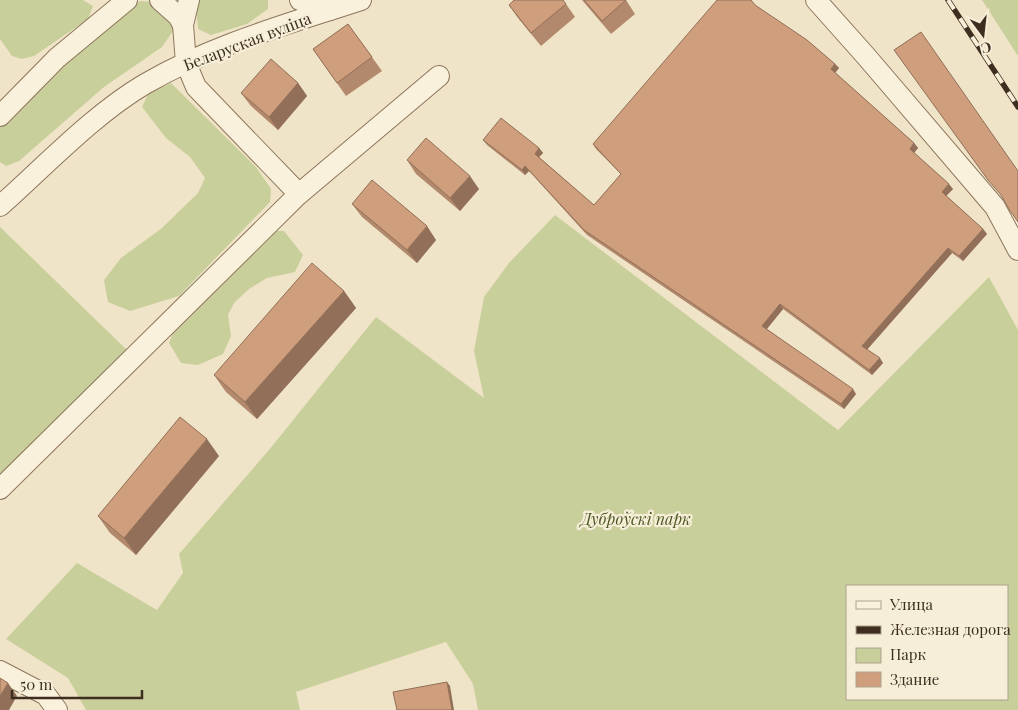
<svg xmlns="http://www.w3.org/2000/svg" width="1018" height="710" font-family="'Playfair Display',serif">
<rect width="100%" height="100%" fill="#f0e4c8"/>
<g fill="#c9cf9b" fill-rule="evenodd">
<path d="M0 0H83L93 6 88 19 34 56 22 59 12 56 0 39Z"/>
<path d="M199 0H268V9L247 24 211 35 198 29 196 5Z"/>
<path d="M982 0H1018V56Z"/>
<path d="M140 1 157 2 170 14 173 31 162 47 104 87 19 161 6 166 0 162V125L83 43Z"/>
<path d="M171 83 256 167 271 189 270 202 179 296 130 311 108 302 104 280 121 258 162 228 198 193 205 178 190 157 166 138 142 107 149 92Z"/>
<path d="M555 215 838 430 989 277 1018 330V710H478L473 684 446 642 296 692 300 710H86L68 678 6 639 77 563 157 610 183 573 179 554 269 450 376 317 484 398 474 351 484 297 509 263ZM847 586H1007V699H847Z"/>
<path d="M0 227 128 351 0 477Z"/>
<path d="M273 231H284L303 255 295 272 267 278 249 289 234 303 228 315 231 336 223 354 198 365 181 363 169 343 176 324Z"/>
</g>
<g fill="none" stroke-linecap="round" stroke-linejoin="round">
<defs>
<g id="minor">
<path d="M160 0 178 16 183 25"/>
<path d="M189 0 183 25 186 63 196 87 299 194"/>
<path d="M300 0 330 10"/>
<path d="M816 0 865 55 995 207 1018 250"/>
<path d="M0 116 57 58 127 0"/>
<path d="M0 206C44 167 94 114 145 84 212 45 288 24 361 0"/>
<path d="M0 489 299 194 439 76"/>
<path d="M0 671 46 695 57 710"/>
</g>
</defs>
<use href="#minor" stroke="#8d765c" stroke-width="22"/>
<use href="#minor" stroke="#faf1dc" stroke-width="20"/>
<defs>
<path id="rail" d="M948 0 1018 107"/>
</defs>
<use href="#rail" stroke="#3d2e20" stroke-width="5.5"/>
<use href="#rail" stroke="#f7eed8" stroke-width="4" stroke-dasharray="11" stroke-linecap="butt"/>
</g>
<g fill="#b2896c">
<path d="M582 0H626L635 14 611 34Z"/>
<path d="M566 4 575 17 541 46 518 18 509 5Z"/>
<path d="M755 5 835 64 839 68 835 73 914 143 918 148 914 153 953 189 946 196 983 229 987 234 963 261 952 253 867 349 883 363 872 375 783 309 767 329 856 394 844 409 587 235 529 171 525 175 487 145 483 140 539 148 543 153 539 157 594 205 621 174 596 149 593 144Z"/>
<path d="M348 24 382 71 346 96 313 49Z"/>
<path d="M298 83 307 96 278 130 251 106 241 93Z"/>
<path d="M407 160 479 189 460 211 416 174Z"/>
<path d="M352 204 436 240 417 263 362 217Z"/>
<path d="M344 291 356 308 257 419 226 392 214 375Z"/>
<path d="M219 456 136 555 110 533 98 516Z"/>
</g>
<g fill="#916f58">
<path d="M835 64 839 68 834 74 831 69Z"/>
<path d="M298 83 307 96 278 130 269 117Z"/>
<path d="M914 143 918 148 913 154 910 149Z"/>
<path d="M539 148 543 153 538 158 535 154Z"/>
<path d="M525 166 529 171 525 175 522 170Z"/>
<path d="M470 176 479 189 460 211 450 198Z"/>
<path d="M949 184 953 189 945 197 942 192Z"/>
<path d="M427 226 436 240 417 263 407 250Z"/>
<path d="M983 229 987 234 963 261 959 256Z"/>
<path d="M948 248 952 253 866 351 862 346Z"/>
<path d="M344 291 356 308 257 419 245 402Z"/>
<path d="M780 304 783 309 765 331 762 326Z"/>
<path d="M880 358 883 363 872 375 869 370Z"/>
<path d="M853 389 856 394 844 409 841 404Z"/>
<path d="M207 439 219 456 136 555 124 538Z"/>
<path d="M447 682 450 686 454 710H452Z"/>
<path d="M8 683 17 696 9 710H0V696Z"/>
</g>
<g fill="#cf9f7d" stroke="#916f58">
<path d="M514 0H563L566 4 531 33 509 5Z"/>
<path d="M584 0H626L602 21Z"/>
<path d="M717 0H751L755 5 807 40 835 64 831 69 914 143 910 149 949 184 942 192 983 229 959 256 948 248 862 346 880 358 869 370 780 304 762 326 853 389 841 404 584 230 525 166 522 170 483 140 501 118 539 148 535 154 594 205 621 174 593 144Z"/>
<path d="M348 24 372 57 337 83 313 49Z"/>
<path d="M921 32 1018 171V222L1009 209 1001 195 988 180 894 50Z"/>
<path d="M271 59 298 83 269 117 241 93Z"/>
<path d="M426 138 470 176 450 198 407 160Z"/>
<path d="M372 180 427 226 407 250 352 204Z"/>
<path d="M312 263 344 291 245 402 214 375Z"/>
<path d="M180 417 207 439 124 538 98 516Z"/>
<path d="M0 678 8 683 0 696Z"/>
<path d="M447 682 452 710H397L393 692Z"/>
</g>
<g text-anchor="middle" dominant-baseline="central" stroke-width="4.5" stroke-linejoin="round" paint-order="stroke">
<g font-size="16" fill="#3d2e20" stroke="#f7eed8">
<text transform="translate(247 41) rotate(-21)">Беларуская вуліца</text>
</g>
<g font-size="16" font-style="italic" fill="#4d5a26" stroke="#f7eed8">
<text x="636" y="518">Дуброўскі парк</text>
</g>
</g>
<rect x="846" y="585" width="162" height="115" fill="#f7eed8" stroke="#ada18e"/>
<rect x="856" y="601" width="25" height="8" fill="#faf1dc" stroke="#ada18e"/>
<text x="890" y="610" font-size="15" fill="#3d2e20">Улица</text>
<rect x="856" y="626" width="25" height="8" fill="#3d2e20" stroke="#ada18e"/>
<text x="890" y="635" font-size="15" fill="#3d2e20">Железная дорога</text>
<rect x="856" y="648" width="25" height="15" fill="#c9cf9b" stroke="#ada18e"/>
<text x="890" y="660" font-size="15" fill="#3d2e20">Парк</text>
<rect x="856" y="672" width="25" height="15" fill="#cf9f7d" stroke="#ada18e"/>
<text x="890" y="685" font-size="15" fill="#3d2e20">Здание</text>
<g transform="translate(983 35) rotate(165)" stroke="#f7eed8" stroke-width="4" paint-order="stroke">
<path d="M0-4L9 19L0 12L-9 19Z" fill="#3d2e20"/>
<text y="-8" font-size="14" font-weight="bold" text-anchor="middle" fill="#3d2e20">С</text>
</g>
<path d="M12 690v8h130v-8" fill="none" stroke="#3d2e20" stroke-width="2.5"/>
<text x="20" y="690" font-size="15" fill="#3d2e20" stroke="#f7eed8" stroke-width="4" paint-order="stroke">50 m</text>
</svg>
